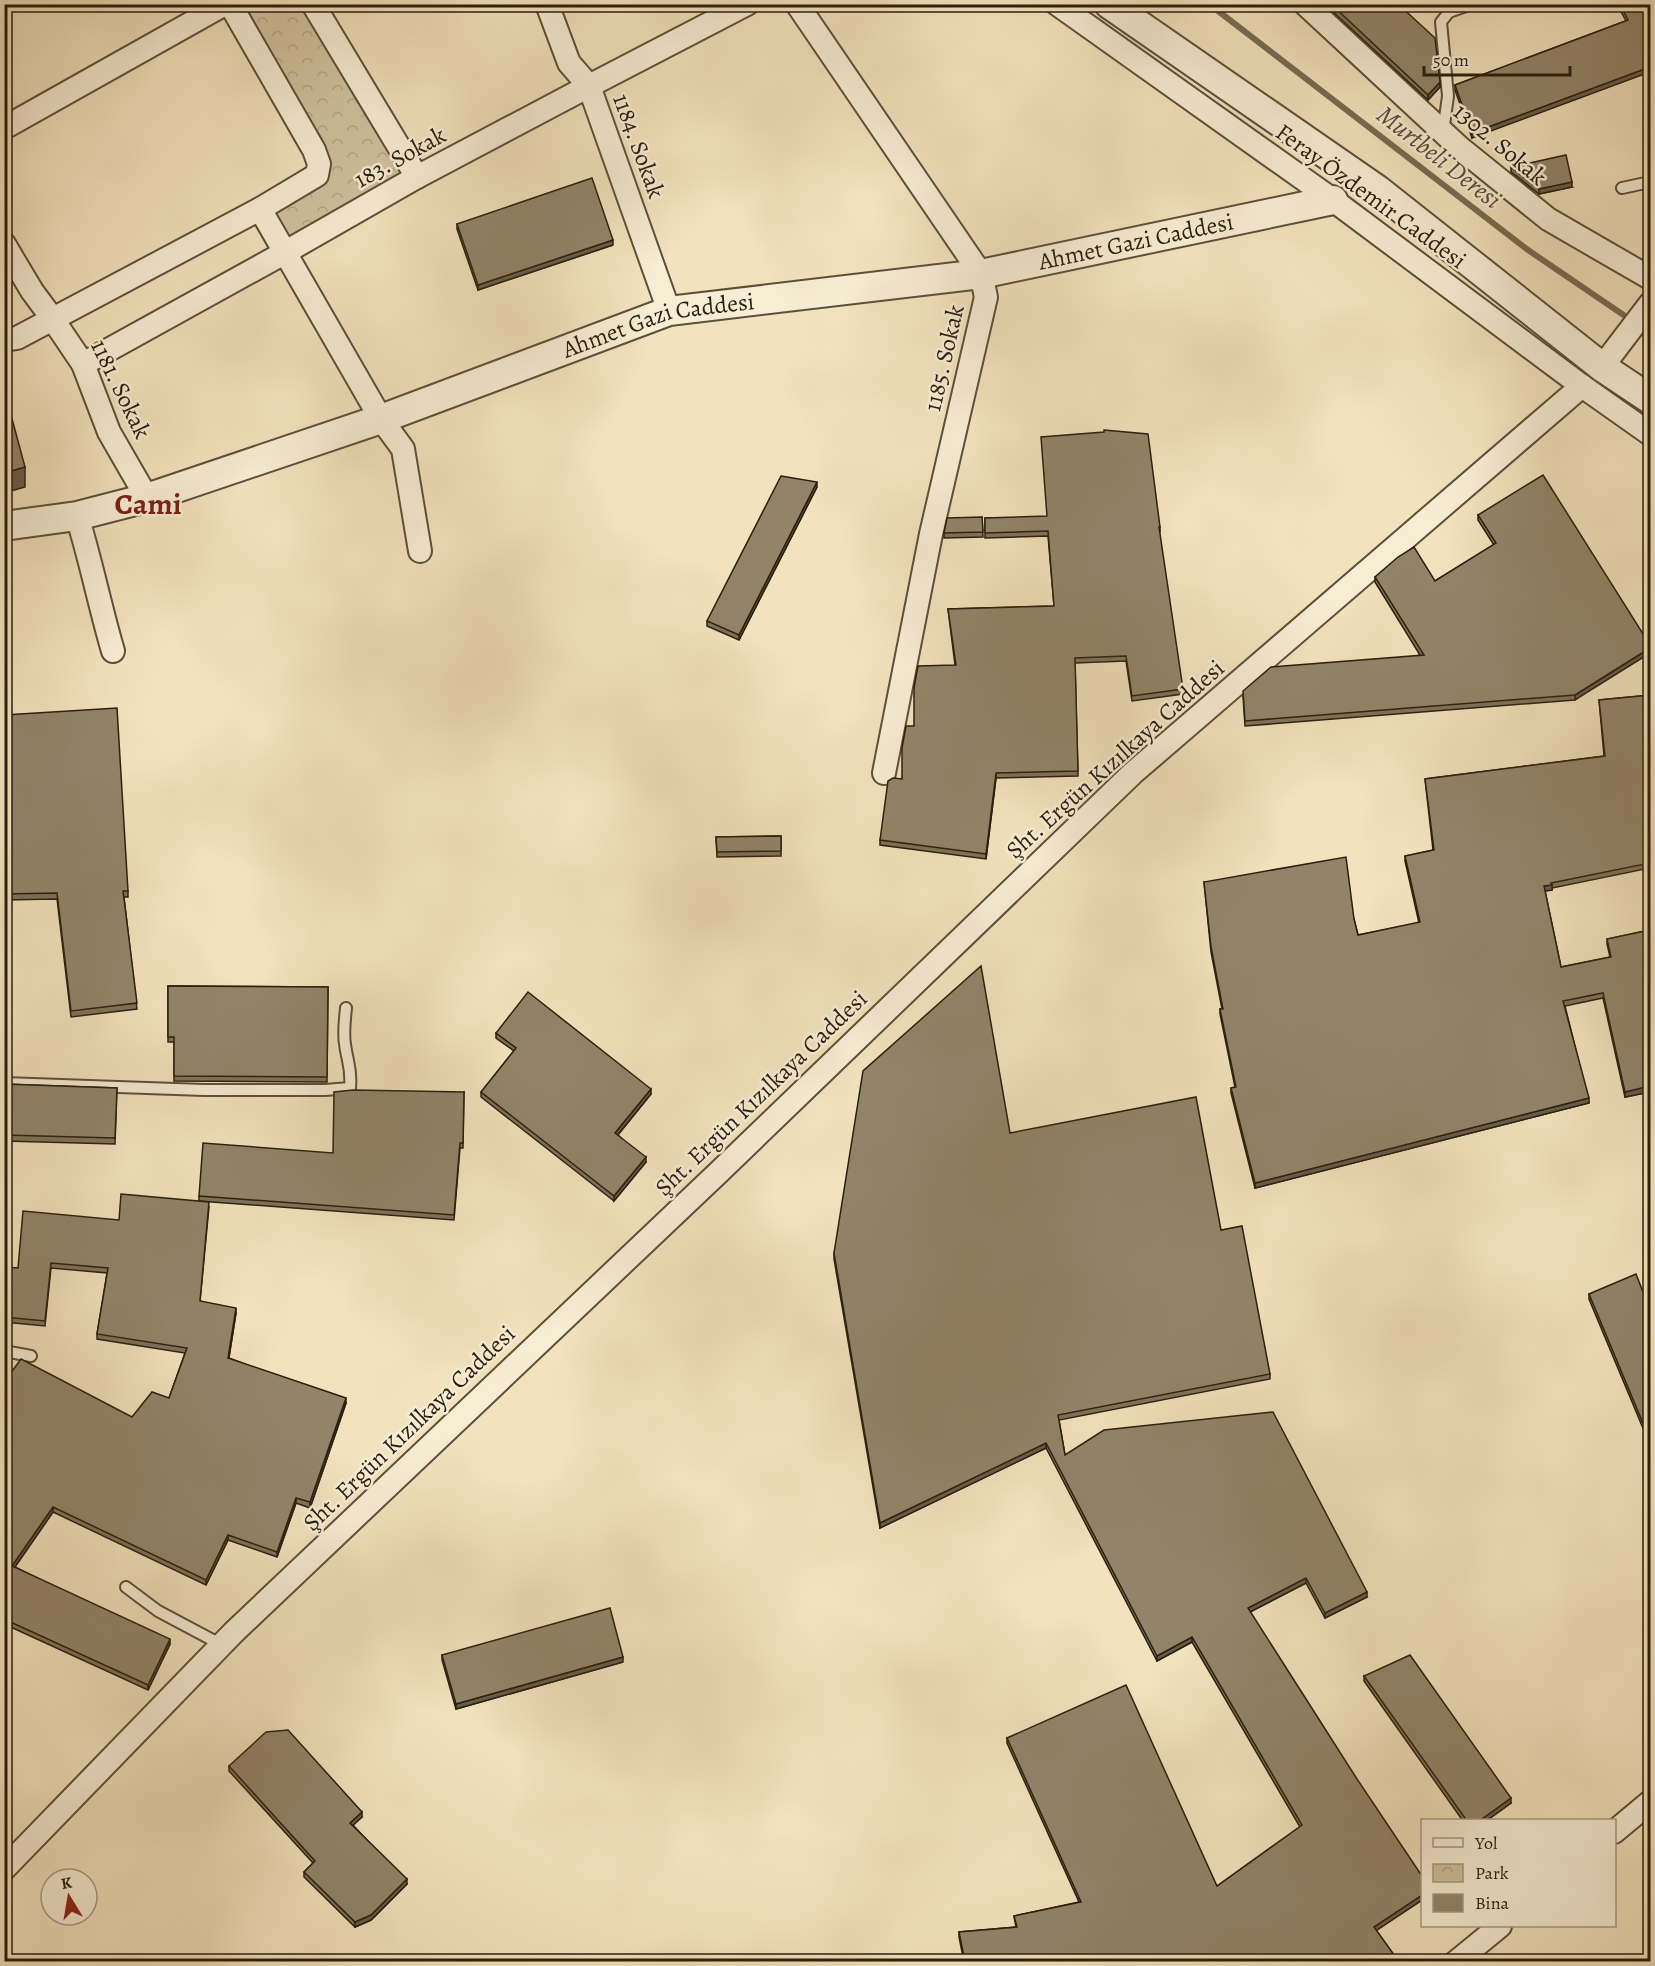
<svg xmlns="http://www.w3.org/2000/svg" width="1655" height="1966" font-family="Alegreya,serif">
<defs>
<pattern id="park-crowns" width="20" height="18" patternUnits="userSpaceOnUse" patternTransform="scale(1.5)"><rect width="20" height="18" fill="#d0c19f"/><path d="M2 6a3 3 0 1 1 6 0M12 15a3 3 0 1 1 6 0" fill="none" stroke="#b3a588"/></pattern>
</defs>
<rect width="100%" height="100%" fill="#f2e2bd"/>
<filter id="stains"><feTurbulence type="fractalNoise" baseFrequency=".00333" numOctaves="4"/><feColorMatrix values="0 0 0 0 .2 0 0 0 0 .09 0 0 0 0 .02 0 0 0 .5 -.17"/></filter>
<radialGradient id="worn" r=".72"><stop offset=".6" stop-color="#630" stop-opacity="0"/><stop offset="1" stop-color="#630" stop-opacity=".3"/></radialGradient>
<path fill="url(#park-crowns)" stroke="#7d7057" stroke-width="1.5" d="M230 5H313L417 177 284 253 260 209 317 175Z"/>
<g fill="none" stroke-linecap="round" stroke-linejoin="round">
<path stroke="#796c54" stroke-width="6" d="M1209 4 1528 250 1650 333"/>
<defs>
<g id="service">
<path d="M1443 132 1448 96 1441 22 1449 12 1472 4"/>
<path d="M1622 188 1650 182"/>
<path d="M4 1083 204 1090H325L350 1088C352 1068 347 1061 345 1044 343 1032 345 1019 346 1008"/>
<path d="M4 1351 31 1356"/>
<path d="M126 1587 158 1611 222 1645"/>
</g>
<g id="minor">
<path d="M313 4 417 177"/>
<path d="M547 4 569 63 589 86 669 311"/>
<path d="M797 4 981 274 986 297 931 534 884 773"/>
<path d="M1057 4 1333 200 1582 386 1650 434"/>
<path d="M1305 4 1459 147 1548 219 1650 278"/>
<path d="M4 128 225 4"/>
<path d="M260 209 381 419 403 449 420 551"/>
<path d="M4 244 32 291 52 318 83 364 109 432 147 498"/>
<path d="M4 340 17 338 260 209 317 175 319 164 314 150 230 4"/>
<path d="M83 364 284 253 417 177 589 86 747 4"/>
<path d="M1602 367 1650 304"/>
<path d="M77 516C91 561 100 607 113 651"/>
<path d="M1614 1832 1650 1802"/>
<path d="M4 1869 234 1632 719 1172 1133 773 1582 386"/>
<path d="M1456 1962 1500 1926"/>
</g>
<g id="tertiary">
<path d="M1109 4 1378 190 1602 367 1650 399"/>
<path id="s1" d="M4 526 77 516 147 498 381 419 669 311 981 274 1333 200"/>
</g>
</defs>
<use href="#service" stroke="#5c503a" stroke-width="14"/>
<use href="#minor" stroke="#5c503a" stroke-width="26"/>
<use href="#tertiary" stroke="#5c503a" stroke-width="32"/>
<use href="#service" stroke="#f7ecd4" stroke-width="10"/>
<use href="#minor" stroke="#f7ecd4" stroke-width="22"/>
<use href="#tertiary" stroke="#f7ecd4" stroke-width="28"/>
</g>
<g fill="#7e725a" stroke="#2a1f0f" stroke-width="1.5">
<path d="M1330 4H1398L1440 87 1428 100 1330 9Z"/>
<path d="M1617 4H1650L1472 138 1455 90V85L1626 21Z"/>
<path d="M1511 167 1572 187 1539 194 1511 172Z"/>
<path d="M457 224 613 245 478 290 457 229Z"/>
<path d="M817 487 739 640 707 626V621Z"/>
<path d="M1478 515 1650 645 1575 700 1245 726 1243 696 1420 655 1375 582V577L1435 581 1494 545 1478 520Z"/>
<path d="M982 517 983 537 944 538V533Z"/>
<path d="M985 518 1160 527V532H1159L1183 694 1132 701 1126 661 1075 663 1078 776 996 778 986 859 880 845V840L902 779 914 726 955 665 948 609 1054 606 1048 536 985 538Z"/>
<path d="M1650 695V868L1552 888V890L1545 891 1561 967 1610 957 1607 944V939L1650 930V1092L1625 1097 1603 998 1565 1006 1589 1103 1255 1188 1231 1093V1088L1235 1087 1220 1014V1009H1222L1211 952 1204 882 1354 919 1358 935 1419 923 1405 861V856L1433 850 1425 779 1604 756 1599 700Z"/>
<path d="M4 715 128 891V897H124L137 1009 71 1017 57 899 4 900Z"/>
<path d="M781 836V856L717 857 716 837Z"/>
<path d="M168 986 328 987 327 1082 174 1081V1042H168Z"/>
<path d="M496 1033 651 1094 618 1135 646 1162 614 1201 481 1097V1092L514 1051 496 1038Z"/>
<path d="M4 1084 117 1088 115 1144 4 1141Z"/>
<path d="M464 1092 463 1148H460L454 1220 199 1201V1196L333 1153Z"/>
<path d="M1010 1133 1221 1230 1270 1374V1379L1059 1420 1065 1455 1367 1597 1325 1618 1306 1583 1250 1612 1422 1900 1376 1930 1399 1962H964L959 1937V1932L1016 1927 1014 1916 1079 1902 1007 1743V1738L1217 1886 1300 1827 1192 1642 1157 1661 1046 1448 880 1528 834 1259V1253Z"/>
<path d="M209 1207 200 1301 236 1313 229 1358 346 1403 310 1508 296 1503 277 1557 228 1540 206 1585 53 1512 15 1567 170 1644 148 1690 4 1624V1382L132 1417 169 1398 185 1353 97 1339V1334L107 1273 51 1268 45 1326 4 1322V1267L18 1268 119 1220Z"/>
<path d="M1589 1294 1650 1310V1445L1589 1299Z"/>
<path d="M442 1655 623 1662 456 1709 442 1660Z"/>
<path d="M1364 1676 1511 1803 1486 1821H1463L1364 1681Z"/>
<path d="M229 1766 362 1817 353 1825 407 1884 371 1920 355 1927 304 1877V1872L313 1863 229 1771Z"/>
</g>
<g fill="#665c4a" stroke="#2a1f0f" stroke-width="1.5">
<path d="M1426 4H1434L1423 11V6Z"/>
<path d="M1650 67V72L1472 138V133Z"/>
<path d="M1440 82V87L1428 100V95Z"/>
<path d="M1572 182V187L1539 194V189Z"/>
<path d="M613 240V245L478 290V285Z"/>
<path d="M25 467V487L4 493V473Z"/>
<path d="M817 482V487L739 640V635Z"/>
<path d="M1650 648V653L1575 700V695Z"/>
<path d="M996 773V778L986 859V854Z"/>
<path d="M1552 885V890L1544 891V886Z"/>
<path d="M1650 1086V1092L1625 1097V1092Z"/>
<path d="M651 1089V1094L615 1138V1133Z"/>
<path d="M1589 1098V1103L1255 1188V1183Z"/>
<path d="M646 1157V1162L614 1201V1196Z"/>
<path d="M236 1308V1313L228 1363V1358Z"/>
<path d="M346 1398V1403L310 1508V1502Z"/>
<path d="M1046 1443V1448L880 1528V1523Z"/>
<path d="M296 1498V1503L277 1557V1552Z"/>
<path d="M53 1507V1512L12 1571V1566Z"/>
<path d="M228 1535V1540L206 1585V1580Z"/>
<path d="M1306 1578V1583L1248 1613V1608Z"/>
<path d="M1367 1592V1597L1325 1618V1613Z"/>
<path d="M1192 1637V1642L1157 1661V1656Z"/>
<path d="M170 1639V1644L148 1690V1685Z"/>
<path d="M623 1657V1662L456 1709V1704Z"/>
<path d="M1511 1798V1803L1486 1821H1479Z"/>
<path d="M362 1812V1817L350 1828V1823Z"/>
<path d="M407 1879V1884L371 1920 355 1927V1922Z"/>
<path d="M1422 1895V1900L1374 1932V1927Z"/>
</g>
<g fill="#928469" stroke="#2a1f0f" stroke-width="1.5">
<path d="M1331 4H1398L1435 38 1440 82 1428 95Z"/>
<path d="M1620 4H1650V67L1472 133 1455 85 1628 20Z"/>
<path d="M1566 155 1572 182 1539 189 1511 167Z"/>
<path d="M592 178 613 240 478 285 457 224Z"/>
<path d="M11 415 25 467 4 473V416Z"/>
<path d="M1104 430 1148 434 1160 527H1159L1183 689 1132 696 1126 656 1075 658 1078 771 996 773 986 854 880 840 888 781 893 778 902 779V748L906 726H914V688L918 666 956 665 948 609 1054 606 1048 531 985 533V518L1047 516 1041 437 1104 432Z"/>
<path d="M1543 475 1650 645V648L1575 695 1245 721 1243 691 1271 667 1424 655 1375 577 1398 557 1414 547 1435 581 1496 543 1478 515Z"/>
<path d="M781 476 817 482 739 635 707 621Z"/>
<path d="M982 517 983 532 944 533 947 518Z"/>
<path d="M1650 695V863L1551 883 1552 885 1544 886 1561 967 1611 957 1607 939 1650 930V1086L1625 1092 1603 993 1563 1001 1589 1098 1255 1183 1231 1088 1236 1087 1220 1009H1223L1211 947 1204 882 1346 857 1354 919 1358 935 1420 922 1405 856 1434 850 1425 779 1605 756 1599 700Z"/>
<path d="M117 708 128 891H123L137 1003 71 1011 57 893 4 894V715Z"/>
<path d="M781 836V851L717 852 716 837Z"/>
<path d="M981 966 1010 1133 1196 1097 1221 1230 1242 1226 1270 1374 1058 1415 1065 1455 1104 1430 1273 1412 1367 1592 1325 1613 1306 1578 1248 1608 1357 1779 1422 1876V1895L1374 1927 1399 1962H965L959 1932 1017 1927 1014 1916 1081 1902 1007 1738 1126 1685 1217 1886 1302 1825 1192 1637 1157 1656 1046 1443 880 1523 834 1253 863 1071Z"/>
<path d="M168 986 328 987 327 1077 174 1076V1037H168Z"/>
<path d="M528 992 651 1089 615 1133 646 1157 614 1196 481 1092 516 1048 496 1033Z"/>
<path d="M4 1084 117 1088 115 1138 4 1135Z"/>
<path d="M353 1090 464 1092 463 1143H460L454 1215 199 1196 203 1143 333 1153 334 1092Z"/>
<path d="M121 1194 209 1202 200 1301 236 1308 228 1358 346 1398 310 1502 296 1498 277 1552 228 1535 206 1580 53 1507 12 1566 170 1639 148 1685 4 1619V1382L21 1359 132 1417 152 1392 169 1398 187 1348 97 1334 108 1268 51 1263 45 1321 4 1317V1267L18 1268 23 1211 119 1220Z"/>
<path d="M1636 1274 1650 1310V1440L1589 1294Z"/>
<path d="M610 1608 623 1657 456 1704 442 1655Z"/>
<path d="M1410 1655 1511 1798 1479 1821H1467L1364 1676Z"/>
<path d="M288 1730 362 1812 350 1823 407 1879 371 1915 355 1922 304 1872 315 1861 229 1766 266 1732Z"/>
</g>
<g text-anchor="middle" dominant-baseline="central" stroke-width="5" stroke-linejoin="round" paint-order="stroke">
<g font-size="24" fill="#2a1f0f" stroke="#f7ecd4">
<text transform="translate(1500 144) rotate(40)">1302. Sokak</text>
<text transform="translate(639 146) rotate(70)">1184. Sokak</text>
<text transform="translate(400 157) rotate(-29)">183. Sokak</text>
<text transform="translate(1371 196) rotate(36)">Feray Özdemir Caddesi</text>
<text stroke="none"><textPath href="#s1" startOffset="1173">Ahmet Gazi Caddesi</textPath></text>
<text stroke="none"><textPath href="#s1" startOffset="687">Ahmet Gazi Caddesi</textPath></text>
<text transform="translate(944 358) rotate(-77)">1185. Sokak</text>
<text transform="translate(121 389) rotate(64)">1181. Sokak</text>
<text transform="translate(1115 759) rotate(-42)">Şht. Ergün Kızılkaya Caddesi</text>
<text transform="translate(761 1093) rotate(-44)">Şht. Ergün Kızılkaya Caddesi</text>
<text transform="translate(409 1428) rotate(-44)">Şht. Ergün Kızılkaya Caddesi</text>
</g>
<g font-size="26" font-style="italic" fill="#584c37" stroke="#f7ecd4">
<text transform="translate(1439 157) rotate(38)">Murtbeli Deresi</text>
</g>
<g font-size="30" font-weight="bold" fill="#7a1f14" stroke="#f7ecd4">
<text x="148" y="504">Cami</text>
</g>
</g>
<rect width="1655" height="1966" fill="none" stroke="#f2e2bd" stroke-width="24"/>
<rect x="6" y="6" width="1643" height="1954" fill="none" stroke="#2a1f0f" stroke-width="3"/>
<rect x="12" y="12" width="1631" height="1942" fill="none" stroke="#2a1f0f" stroke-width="1.5"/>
<rect x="1421" y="1819" width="195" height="108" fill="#f7ecd4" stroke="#a59a85" stroke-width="1.5"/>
<rect x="1433" y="1838" width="30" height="9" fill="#f7ecd4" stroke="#a59a85" stroke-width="1.5"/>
<text x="1475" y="1849" font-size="18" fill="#2a1f0f">Yol</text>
<rect x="1433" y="1864" width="30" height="18" fill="url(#park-crowns)" stroke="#a59a85" stroke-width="1.5"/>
<text x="1475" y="1879" font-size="18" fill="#2a1f0f">Park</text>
<rect x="1433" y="1894" width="30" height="18" fill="#928469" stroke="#a59a85" stroke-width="1.5"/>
<text x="1475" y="1909" font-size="18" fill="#2a1f0f">Bina</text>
<g transform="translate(69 1897) rotate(349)"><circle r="28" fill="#f7ecd4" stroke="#a59a85" stroke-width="1.5"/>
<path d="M0-4.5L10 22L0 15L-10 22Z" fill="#8f2418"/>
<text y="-9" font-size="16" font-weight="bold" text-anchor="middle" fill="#2a1f0f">K</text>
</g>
<path d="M1424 66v9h146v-9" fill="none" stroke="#2a1f0f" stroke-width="3"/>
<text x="1433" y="66" font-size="18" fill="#2a1f0f" stroke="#f7ecd4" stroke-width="4.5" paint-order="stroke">50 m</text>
<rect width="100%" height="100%" filter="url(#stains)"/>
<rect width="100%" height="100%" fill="url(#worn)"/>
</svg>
